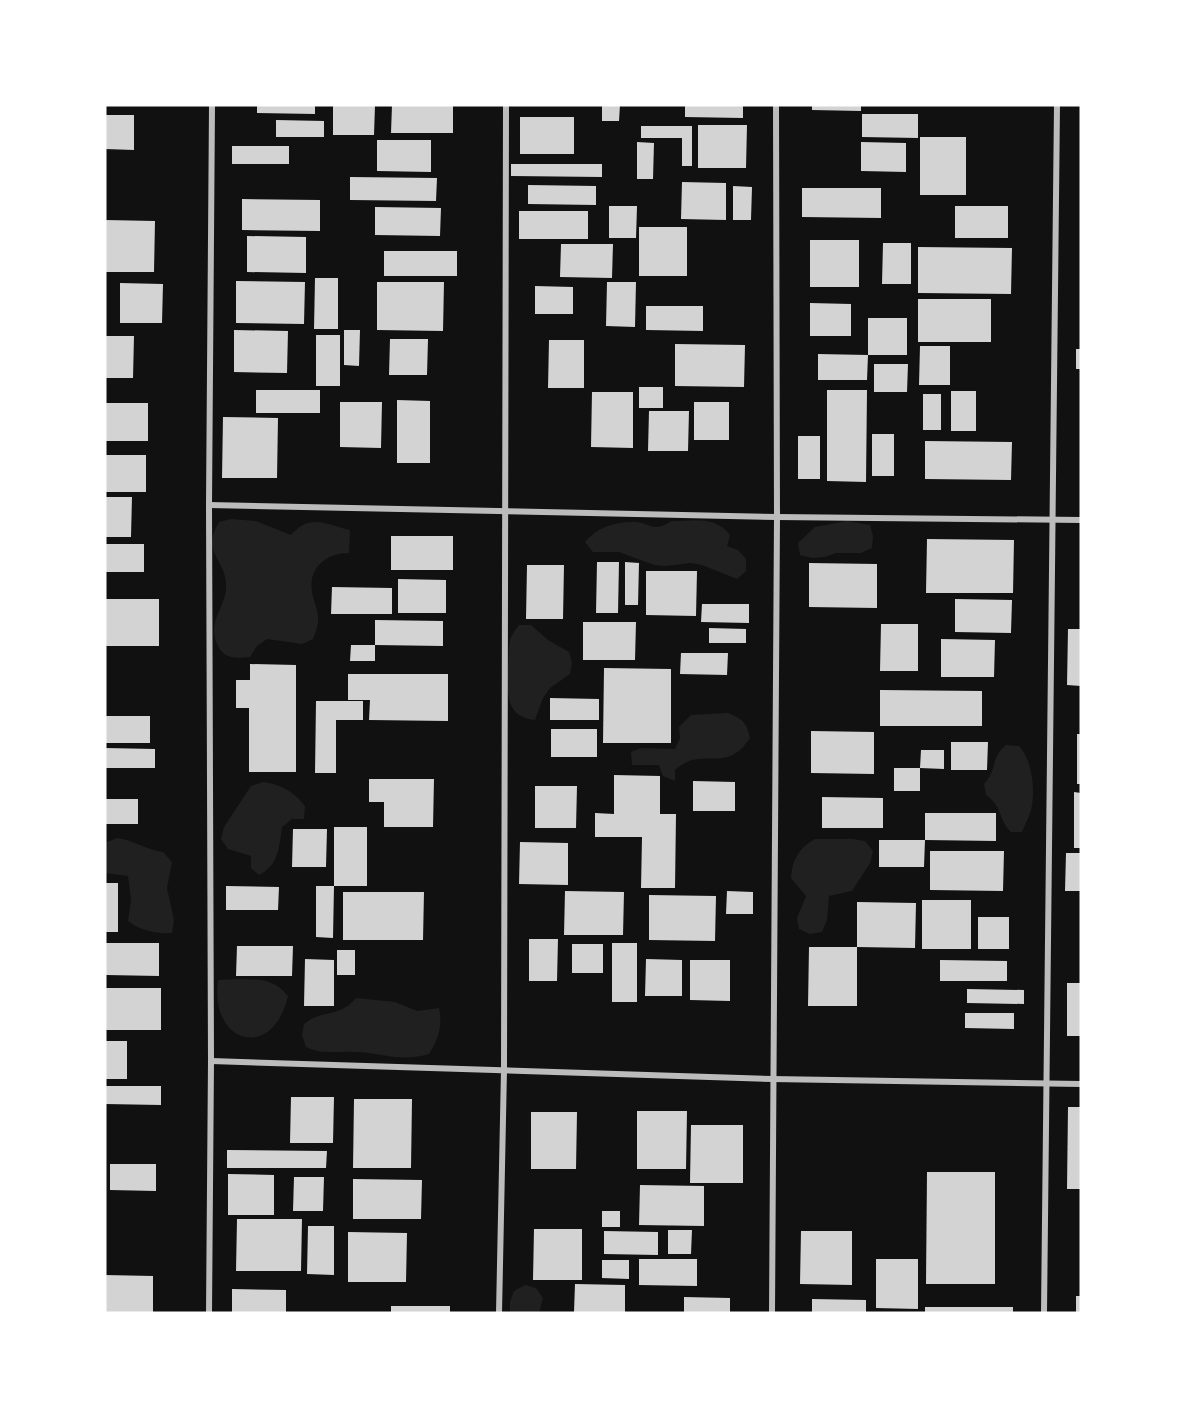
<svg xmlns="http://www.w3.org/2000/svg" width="1186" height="1418" font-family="Overpass,sans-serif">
<rect width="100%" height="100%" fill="#111"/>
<g fill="#202020">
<path d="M231 519 256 521 291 535C310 513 325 524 350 530L349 553C326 553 308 568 312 592 313 600 317 607 318 615 319 624 316 631 313 639L302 644 267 639 257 646 250 657C237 658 225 660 218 646 205 620 228 607 226 584 225 559 201 553 219 522Z"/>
<path d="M672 521C694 521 715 515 730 535L727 546 738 550 746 559V571L737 579 702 565 690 563 666 566 654 565 619 552H593L585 542C597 527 616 521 636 522 654 524 651 533 672 521Z"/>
<path d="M847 521 870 525 873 536 872 548 861 553H836L825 557 812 558 800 555 798 543 815 527Z"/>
<path d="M519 625H531L548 640 569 652 572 663 570 674 550 688 543 698 535 720C504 717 507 690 508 665 509 656 508 645 511 637 513 633 516 629 519 625Z"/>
<path d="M728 713C742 718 747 723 750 738 725 776 703 744 675 770V781L663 776 659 765H632L631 752 641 748 675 749 680 738 679 727 691 715Z"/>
<path d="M1006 745 1019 746C1032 760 1036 790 1031 810 1029 817 1025 825 1022 832H1011C998 819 1003 807 986 795L984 784C998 769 990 758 1006 745Z"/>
<path d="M263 782C282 785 293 791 305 806L304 819H292L282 827C279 847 279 865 259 875L251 868V856L228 849 221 839 224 827 251 786Z"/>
<path d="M117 838C133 840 147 850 163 852L172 862 167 888 174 920 172 933C156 934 139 930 128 921L131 899 128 876 105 873V843Z"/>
<path d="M815 839H853L865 841 873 851 870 863 852 891 829 896 827 920 822 932 810 934 799 929 797 918 806 896 791 878C792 860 799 848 815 839Z"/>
<path d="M239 979C261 980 273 978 288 996 273 1062 209 1044 218 980Z"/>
<path d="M356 998 395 1002 417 1011 439 1008C443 1025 438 1040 429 1054 397 1063 382 1052 353 1052 336 1051 323 1055 306 1047L302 1035 304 1024C322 1009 340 1018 356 998Z"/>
<path d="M525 1285 536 1288 543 1298 539 1313H510V1302L514 1291Z"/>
</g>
<g fill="#d3d3d3">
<path d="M257 105H315V114L257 113Z"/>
<path d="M333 105H375L374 135H333Z"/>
<path d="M392 105H453V133H391Z"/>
<path d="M602 105H620L619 121H602Z"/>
<path d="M685 105H743V118L685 117Z"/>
<path d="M812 105H861V111L812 110Z"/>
<path d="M862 114H918V138L862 137Z"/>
<path d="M105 115H134V150L105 149Z"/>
<rect x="520" y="117" width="54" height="37"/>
<path d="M276 120 324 121V137H276Z"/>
<path d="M698 125H747L746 168H698Z"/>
<path d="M641 126H692V166H682V138H641Z"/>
<rect x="920" y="137" width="46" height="58"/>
<path d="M377 140H431V172L377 171Z"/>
<path d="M637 142 654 143 653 179H637Z"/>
<path d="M861 142 906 143V172L861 171Z"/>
<rect x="232" y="146" width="57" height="18"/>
<path d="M511 164H602V177L511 176Z"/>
<path d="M350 177 437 178 436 201 350 200Z"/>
<path d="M682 182 726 183V220L681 219Z"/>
<path d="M528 185 596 186V205L528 204Z"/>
<path d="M733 186 752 187 751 220H733Z"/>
<path d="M802 188H881V218L802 217Z"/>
<path d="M242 199 320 200V231L242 230Z"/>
<path d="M609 206H637L636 238H609Z"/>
<rect x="955" y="206" width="53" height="32"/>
<path d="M375 207 441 208 440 236 375 235Z"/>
<rect x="519" y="211" width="69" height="28"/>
<path d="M105 220 155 221 154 272H105Z"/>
<rect x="639" y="227" width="48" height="49"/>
<path d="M247 236 306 237V273L247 272Z"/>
<rect x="810" y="240" width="49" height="47"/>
<path d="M883 243H911V284H882Z"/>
<path d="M561 244H613L612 278 560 277Z"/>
<path d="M918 247 1012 248 1011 294 918 293Z"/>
<rect x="384" y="251" width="73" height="25"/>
<path d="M315 278H338V329H314Z"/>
<path d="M236 281 305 282 304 324 236 323Z"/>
<path d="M377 282H444L443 331 377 330Z"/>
<path d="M607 282H636L635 327 606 326Z"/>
<path d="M120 283 163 284 162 323H120Z"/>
<path d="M535 286 573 287V314H535Z"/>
<rect x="918" y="299" width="73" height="43"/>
<path d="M810 303 851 304V336H810Z"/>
<path d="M646 306H703V331L646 330Z"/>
<rect x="868" y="318" width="39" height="37"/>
<path d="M234 330 288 331 287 373 234 372Z"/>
<path d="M344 330H360L359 366 344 365Z"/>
<rect x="316" y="335" width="24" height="51"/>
<path d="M105 336H134L133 378H105Z"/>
<path d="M390 339H428L427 375H389Z"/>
<path d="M549 340H584V388H548Z"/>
<path d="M675 344 745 345 744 387 675 386Z"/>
<path d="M920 346H950V385H919Z"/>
<rect x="1076" y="349" width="5" height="20"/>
<path d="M818 354 868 355 867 380H818Z"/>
<path d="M874 364H908L907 392H874Z"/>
<rect x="639" y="387" width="24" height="21"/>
<rect x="256" y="390" width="64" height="23"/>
<path d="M827 390H867L866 482 827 481Z"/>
<rect x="951" y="391" width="25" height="40"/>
<path d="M592 392H633V448L591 447Z"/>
<rect x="923" y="394" width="18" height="36"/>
<path d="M397 400 430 401V463H397Z"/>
<path d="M340 402H382L381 448 340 447Z"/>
<rect x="694" y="402" width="35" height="38"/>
<rect x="105" y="403" width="43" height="38"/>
<path d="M649 411H689L688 451H648Z"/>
<path d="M223 417 278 418 277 478H222Z"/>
<rect x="872" y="434" width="22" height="42"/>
<rect x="798" y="436" width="22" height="43"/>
<path d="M925 441 1012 442 1011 480 925 479Z"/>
<rect x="105" y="455" width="41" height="37"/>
<path d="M105 497H132L131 537H105Z"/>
<rect x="391" y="536" width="62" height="34"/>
<path d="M927 539 1014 540 1013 593H926Z"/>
<rect x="105" y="544" width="39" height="28"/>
<path d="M597 562H619L618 613H596Z"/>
<path d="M625 562 639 563 638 605H625Z"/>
<path d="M809 563 877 564V608L809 607Z"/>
<path d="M527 565H564L563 619H526Z"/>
<path d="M646 571H697L696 616 646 615Z"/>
<path d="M398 579 446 580V613H398Z"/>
<path d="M332 587 392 588V614H331Z"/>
<rect x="105" y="599" width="54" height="47"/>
<path d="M955 599 1012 600 1011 633 955 632Z"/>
<path d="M702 604H749V623L701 622Z"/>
<path d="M375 620 443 621V646L375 645V661H350L351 645H375Z"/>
<path d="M583 622H636L635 660H583Z"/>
<path d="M881 624H918V671H880Z"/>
<path d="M709 628 746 629V643H709Z"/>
<path d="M1068 629H1081V686L1067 685Z"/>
<path d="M941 639 995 640 994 677H941Z"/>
<path d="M681 653H728L727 675 680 674Z"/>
<path d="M250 664 296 665V772H249V708H236V680H250Z"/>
<path d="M604 668 671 669V743H603Z"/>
<path d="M348 674H448V721L369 720 370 700H348Z"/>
<path d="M880 690 982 691V726H880Z"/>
<path d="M550 698 599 699V720H550Z"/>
<path d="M316 701H363V720H336V773H315Z"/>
<rect x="105" y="716" width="45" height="27"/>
<rect x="551" y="729" width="46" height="28"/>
<path d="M811 731 874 732V774L811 773Z"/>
<rect x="1077" y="734" width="4" height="50"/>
<path d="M951 742H988L987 770H951Z"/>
<path d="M105 748 155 749V768H105Z"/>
<path d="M921 750H944V769L920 768V791H894V768H920Z"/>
<path d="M614 775 660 776V814H676L675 888H641L642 837H595V813L614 814Z"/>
<path d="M369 779H434L433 827H384V802H369Z"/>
<path d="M693 781 735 782V811H693Z"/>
<path d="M535 786H577L576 828H535Z"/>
<path d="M1074 792 1081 793V848H1074Z"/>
<path d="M822 797 883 798V828H822Z"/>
<rect x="105" y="799" width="33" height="25"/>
<path d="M925 813H996V841L925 840 924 867H879V840H925Z"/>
<path d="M334 827H367V886H334L333 938 316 937V886H334Z"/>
<path d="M293 829H327L326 867H292Z"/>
<path d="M520 842 568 843V885L519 884Z"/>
<path d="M930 851H1004L1003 891 930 890Z"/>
<path d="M1066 853H1081V891H1065Z"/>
<rect x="105" y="883" width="13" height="49"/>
<path d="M226 886 279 887 278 910H226Z"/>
<path d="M565 891 624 892 623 935H564Z"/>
<path d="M727 891 753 892V914H726Z"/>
<path d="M343 892H424L423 940H343Z"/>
<path d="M649 895 716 896 715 941 649 940Z"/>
<rect x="922" y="900" width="49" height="49"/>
<path d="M857 902 916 903 915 948 857 947Z"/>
<rect x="978" y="917" width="31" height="32"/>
<path d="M529 939H558L557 981H529Z"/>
<path d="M106 943H159V976L106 975Z"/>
<rect x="612" y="943" width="25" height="59"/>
<rect x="572" y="944" width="31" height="29"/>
<path d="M237 946H293L292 976H236Z"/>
<path d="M809 947H857V1006H808Z"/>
<rect x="337" y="950" width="18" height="25"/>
<path d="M305 959 334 960V1006H304Z"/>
<path d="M646 959 682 960V996H645Z"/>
<path d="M690 960H730V1001L690 1000Z"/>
<path d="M940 960 1007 961V981H940Z"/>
<rect x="1067" y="983" width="14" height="53"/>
<rect x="105" y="988" width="56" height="42"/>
<path d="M967 989 1024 990V1004L967 1003Z"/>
<path d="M965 1013H1014V1029L965 1028Z"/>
<rect x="105" y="1041" width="22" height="38"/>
<path d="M105 1086H161V1105L105 1104Z"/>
<path d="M291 1097H334L333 1143H290Z"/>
<path d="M354 1099H412L411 1168H353Z"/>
<path d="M1068 1107H1081V1189H1067Z"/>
<path d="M637 1111H687L686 1169H637Z"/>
<path d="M531 1112H577L576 1169H531Z"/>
<path d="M691 1125H743V1183H690Z"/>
<path d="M227 1150 327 1151 326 1168H227Z"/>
<path d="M110 1164H156V1191L110 1190Z"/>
<path d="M927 1172H995V1284H926Z"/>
<path d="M228 1174 274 1175V1215H228Z"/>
<path d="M294 1177H324L323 1211H293Z"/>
<path d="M353 1179 422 1180 421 1219H353Z"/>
<path d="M640 1185 704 1186V1226L639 1225Z"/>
<rect x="602" y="1211" width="18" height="16"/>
<path d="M237 1219H302L301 1271H236Z"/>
<path d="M308 1226H334V1275L307 1274Z"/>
<path d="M534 1229H582V1280H533Z"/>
<path d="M668 1230H692L691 1254H668Z"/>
<path d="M604 1231 658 1232V1255L604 1254Z"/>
<path d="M801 1231H852V1285L800 1284Z"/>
<path d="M348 1232 407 1233 406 1282H348Z"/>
<path d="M639 1259H697V1286L639 1285Z"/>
<path d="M876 1259H918V1309L876 1308Z"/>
<path d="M602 1260H629V1279L602 1278Z"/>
<path d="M105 1275 153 1276V1312H105Z"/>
<path d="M575 1284 625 1285V1312H574Z"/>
<path d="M232 1289 286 1290V1313H232Z"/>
<rect x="1076" y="1296" width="5" height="17"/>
<path d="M684 1297 730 1298V1313H684Z"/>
<path d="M812 1299 866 1300V1313H812Z"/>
<rect x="391" y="1306" width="59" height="7"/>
<rect x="925" y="1307" width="88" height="6"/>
</g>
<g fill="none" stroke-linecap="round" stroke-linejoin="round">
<g stroke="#bcbcbc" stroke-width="6">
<path d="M209 505 777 517 1081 520"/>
<path d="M211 1061 772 1079 1081 1084"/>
<path d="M209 1313 211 1061 209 505 212 105"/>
<path d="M499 1313 504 1070 506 105"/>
<path d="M772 1313 777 517 776 105"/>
<path d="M1044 1313 1057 105"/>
</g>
</g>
<rect width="1186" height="1418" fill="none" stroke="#ffffff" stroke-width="213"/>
</svg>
